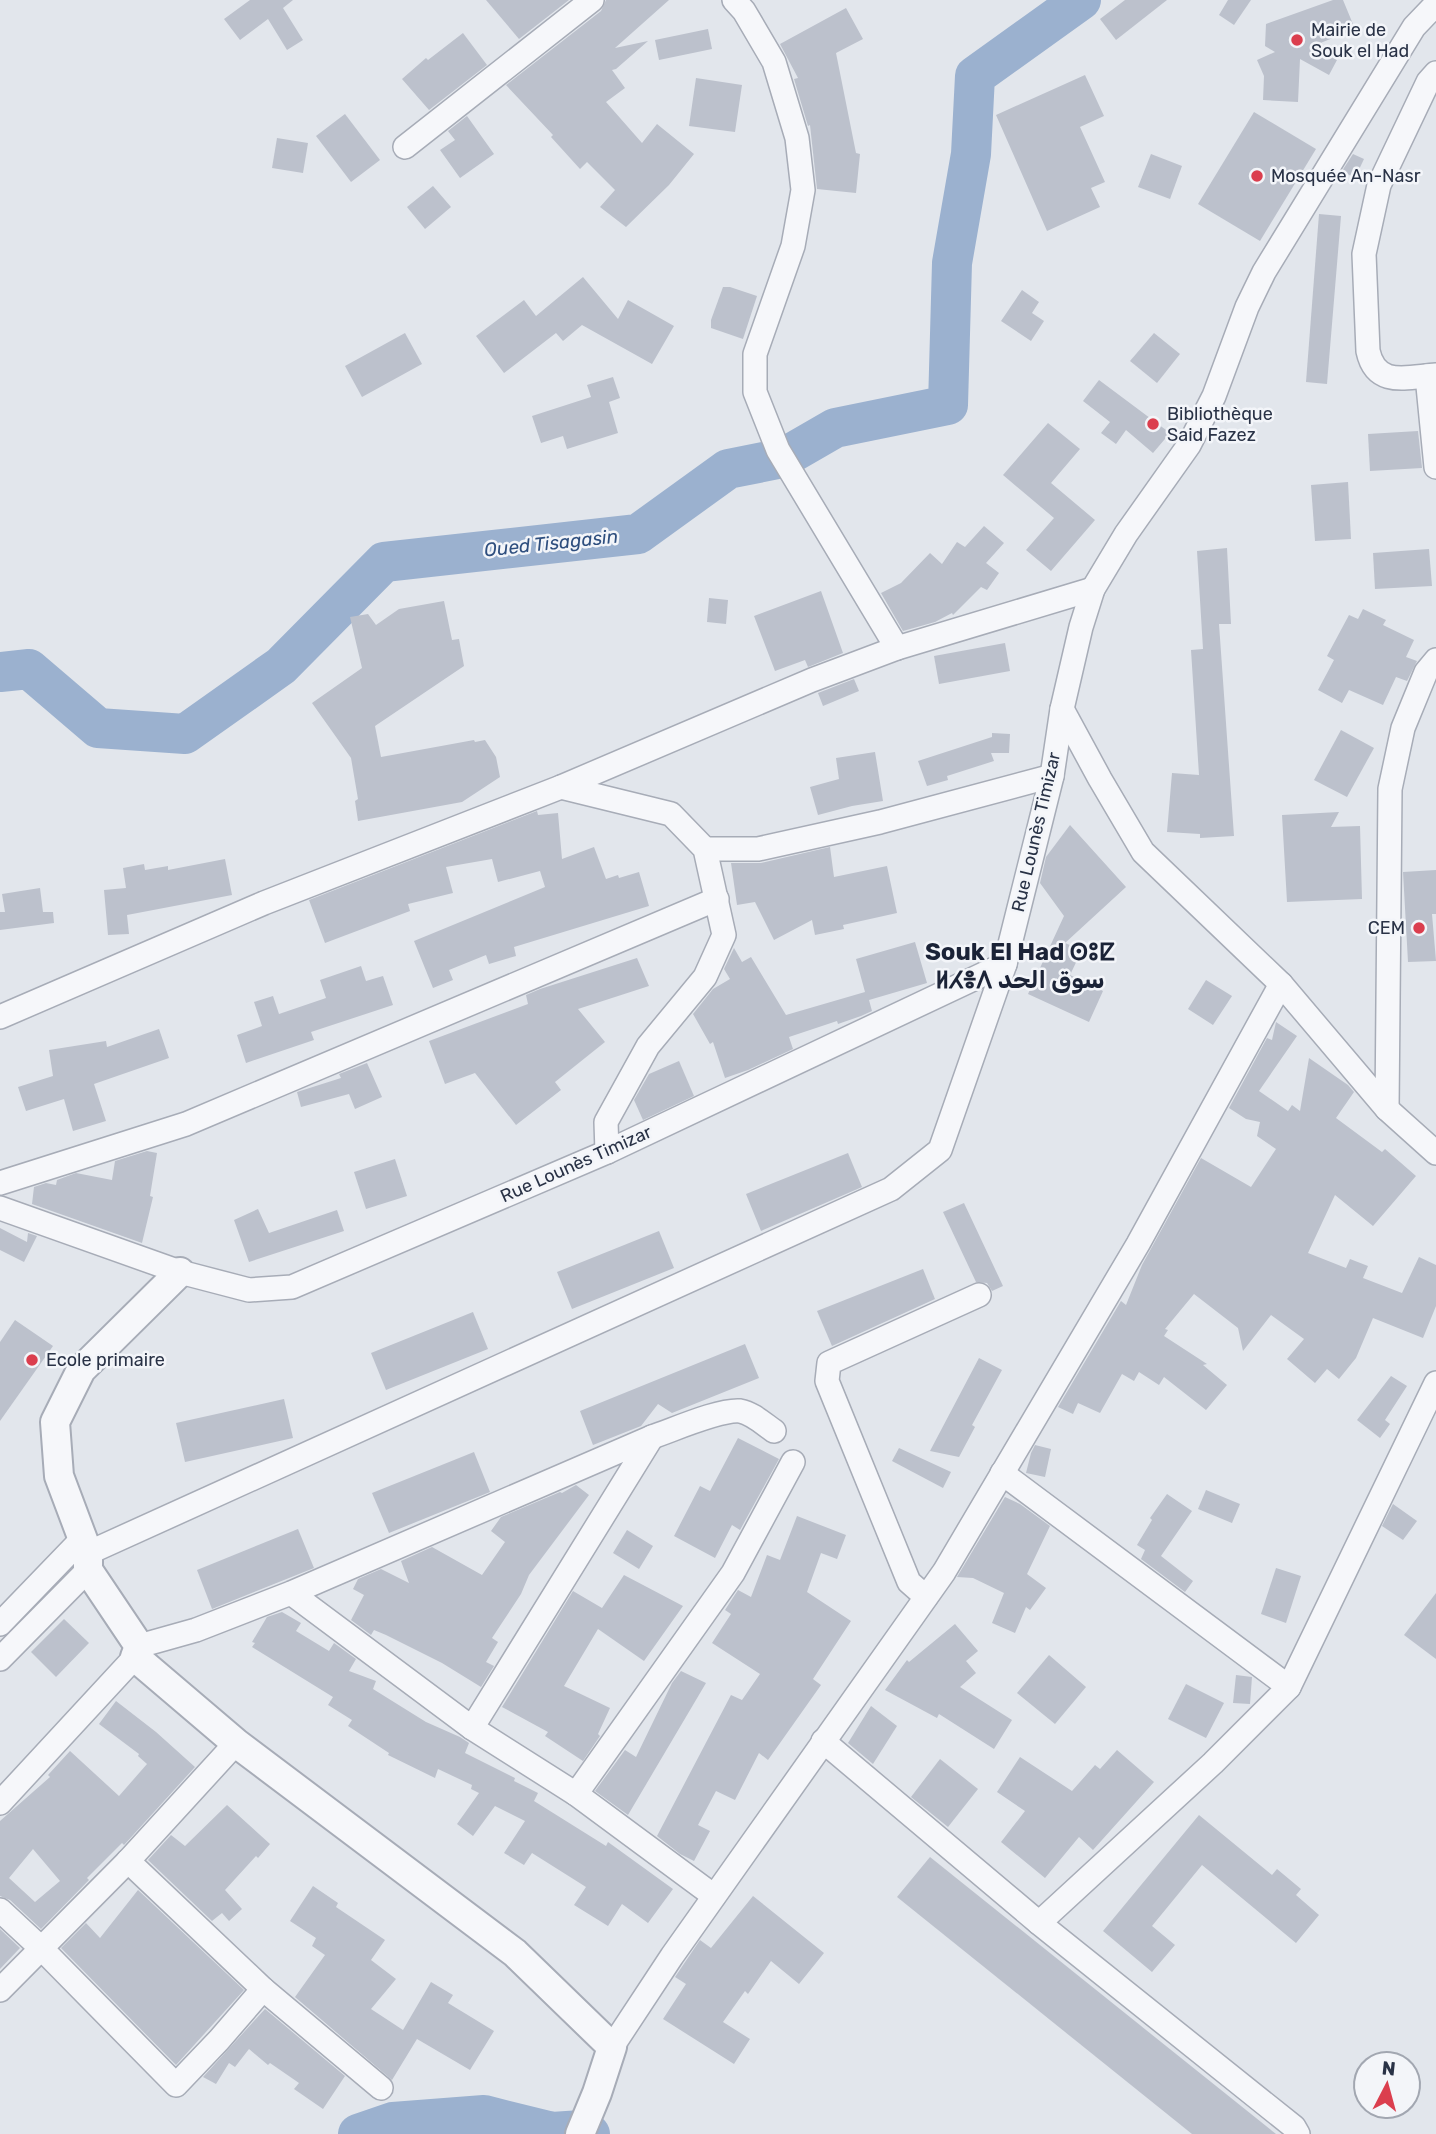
<svg xmlns="http://www.w3.org/2000/svg" width="1436" height="2134" font-family="Rubik,Cairo,'Noto Sans Tifinagh',sans-serif">
<rect width="100%" height="100%" fill="#e2e6ec"/>
<g fill="none" stroke-linecap="round" stroke-linejoin="round">
<g stroke="#9bb1cf" stroke-width="40">
<path d="M0 672 29 669 98 728 185 734 281 666 384 562 638 534 728 469 783 458 835 428 948 405 952 263 971 154 975 76 1081 0"/>
<path d="M358 2134 393 2122 484 2115 552 2132 582 2130 590 2134"/>
</g>
</g>
<g fill="#bcc1cc" fill-rule="evenodd">
<path d="M250 0H293L283 8 303 40 287 50 268 19 240 40 224 19Z"/>
<path d="M486 0H569L519 39Z"/>
<path d="M606 0H669L615 48 648 41 616 69 612 70 625 88 606 102 642 143 657 124 694 154 669 185 626 227 600 207 615 190 587 162 580 169 551 137 553 135 506 85 601 11Z"/>
<path d="M1125 0H1167L1116 40 1100 19Z"/>
<path d="M1228 0H1251L1234 25 1219 15Z"/>
<path d="M1333 0H1343L1355 29 1313 46 1337 60 1329 75 1300 59 1298 102 1263 100 1264 76 1257 60 1275 52 1265 46 1266 24Z"/>
<path d="M846 8 863 39 836 53 856 153 860 154 856 193 817 189 810 125 808 126 794 79 798 78 780 44Z"/>
<path d="M708 29 712 49 659 60 655 40Z"/>
<path d="M463 33 487 65 429 110 402 79 426 58 428 60Z"/>
<path d="M1085 75 1104 116 1080 127 1105 182 1091 188 1100 207 1047 231 996 115Z"/>
<path d="M696 78 742 85 735 132 689 126Z"/>
<path d="M1254 112 1316 149 1260 241 1198 204Z"/>
<path d="M345 114 380 160 351 182 316 136Z"/>
<path d="M467 116 494 154 460 178 440 150 455 140 448 131Z"/>
<path d="M277 138 308 143 303 173 272 168Z"/>
<path d="M1151 154 1182 166 1170 199 1138 187Z"/>
<path d="M1353 154 1364 159 1355 178 1342 171Z"/>
<path d="M433 186 451 207 425 229 407 207Z"/>
<path d="M1319 214 1341 216 1327 384 1306 382Z"/>
<path d="M583 277 618 319 628 300 674 326 652 364 582 325 563 341 556 333 504 373 476 336 524 300 536 316Z"/>
<path d="M723 287H730L757 296 743 339 711 328V320Z"/>
<path d="M1022 290 1039 302 1032 313 1044 321 1031 341 1001 321Z"/>
<path d="M405 333 422 364 362 397 345 366Z"/>
<path d="M1154 333 1180 354 1157 383 1130 361Z"/>
<path d="M613 377 620 398 609 402 618 433 567 449 563 436 541 443 532 416 591 397 587 385Z"/>
<path d="M1099 380 1170 433 1153 453 1126 430 1116 444 1101 433 1110 422 1083 401Z"/>
<path d="M1048 423 1080 449 1051 483 1095 520 1051 571 1026 550 1054 518 1003 475Z"/>
<path d="M1418 431 1422 468 1370 471 1368 434Z"/>
<path d="M1348 482 1351 539 1315 541 1311 485Z"/>
<path d="M984 526 1004 543 986 563 999 573 987 590 981 587 953 615 952 613 935 622 903 631 881 593 901 583 930 553 942 564 957 542 965 547Z"/>
<path d="M1227 548 1231 624H1219L1234 836 1200 838V834L1167 832 1172 773 1199 775 1191 650 1203 649 1197 551Z"/>
<path d="M1429 549 1432 586 1375 589 1373 553Z"/>
<path d="M821 591 843 653 808 667 805 660 775 671 754 616Z"/>
<path d="M709 598 728 600 726 624 707 622Z"/>
<path d="M444 601 452 640 459 639 464 666 375 726 381 757 474 740 475 742 485 740 496 757 500 777 462 802 358 821 355 801 358 799 351 758 312 703 362 668 350 617 368 614 376 625 399 609Z"/>
<path d="M1363 609 1386 620 1383 625 1414 640 1406 657 1417 661 1407 681 1396 677 1383 705 1349 690 1342 703 1318 690 1334 660 1327 656 1349 615 1358 619Z"/>
<path d="M1005 643 1010 671 939 684 934 656Z"/>
<path d="M854 679 859 691 823 706 818 693Z"/>
<path d="M1341 730 1374 748 1347 797 1314 780Z"/>
<path d="M992 733 1010 734 1009 753H991L994 761 947 776 948 780 927 786 918 761 992 737Z"/>
<path d="M875 752 883 801 852 806 818 815 810 787 839 779 836 758Z"/>
<path d="M537 811 538 815 558 813 562 859 594 847 606 879 618 875 619 878 639 872 649 906 514 947 516 956 489 964 486 955 449 970 453 980 433 988 414 941 545 887 540 871 498 882 492 859 446 867 453 893 408 904 410 911 325 943 309 900Z"/>
<path d="M1339 812 1331 827 1360 826 1362 899 1287 902 1282 815Z"/>
<path d="M1070 825 1126 887 1065 943 1082 950 1070 975 1103 991 1089 1022 1028 994 1064 916 1040 883 1046 857Z"/>
<path d="M830 847 834 877 887 866 897 913 843 925 844 929 815 935 812 920 774 940 755 902 737 905 731 863H761Z"/>
<path d="M225 859 232 895 127 915 129 934 108 935 104 890 126 888 123 868 144 864 145 870 168 866V870Z"/>
<path d="M1436 870V914H1432L1436 961 1408 962 1403 872Z"/>
<path d="M40 888 43 912H53L54 923 0 930V912H5L2 894Z"/>
<path d="M915 942 927 983 869 1000 872 1011 861 1016 838 1024 837 1021 789 1037 793 1049 748 1070 725 1078 713 1042 710 1044 693 1014 713 989 730 979 724 969 734 948 742 962 751 957 786 1015 865 992 856 959Z"/>
<path d="M637 958 649 986 578 1009 605 1042 555 1082 561 1090 516 1125 475 1073 445 1084 429 1041 528 1004 526 995 540 989Z"/>
<path d="M361 966 366 981 383 976 393 1005 311 1032 314 1040 246 1063 237 1035 262 1026 254 1002 273 996 279 1014 326 998 320 980Z"/>
<path d="M1206 980 1232 996 1213 1025 1188 1009Z"/>
<path d="M1276 1022 1297 1036 1259 1091 1288 1111 1292 1105 1300 1111 1309 1058 1348 1085 1354 1092 1336 1118 1382 1152 1385 1149 1416 1176 1373 1226 1335 1195 1308 1253 1346 1268 1350 1259 1368 1266 1363 1278 1402 1293 1419 1257 1436 1265V1306L1423 1338 1373 1318 1356 1358 1339 1379 1327 1369 1315 1383 1287 1359 1304 1339 1271 1315 1243 1351 1238 1328 1194 1294 1165 1329 1168 1330 1164 1336 1207 1364 1203 1365 1227 1385 1206 1410 1164 1377 1159 1385 1139 1372 1134 1381 1122 1374 1100 1413 1078 1403 1073 1414 1058 1407 1121 1301 1126 1305 1142 1265 1201 1158 1251 1187 1276 1149 1257 1136 1260 1122 1246 1119 1229 1108 1267 1038 1272 1040Z"/>
<path d="M159 1029 169 1058 94 1084 106 1121 73 1131 64 1099 26 1111 18 1087 53 1076 49 1050 106 1041 107 1047Z"/>
<path d="M679 1061 694 1096 643 1120 634 1100 649 1074Z"/>
<path d="M367 1063 382 1097 355 1109 349 1094 301 1107 297 1092 341 1078 339 1074Z"/>
<path d="M147 1151 157 1153 150 1196 153 1197 142 1243 32 1204 34 1187 46 1183 56 1185 57 1180 76 1173 112 1180 115 1161Z"/>
<path d="M848 1153 862 1187 761 1231 746 1194Z"/>
<path d="M395 1159 407 1196 366 1209 354 1172Z"/>
<path d="M964 1203 1003 1286 992 1291 987 1283 976 1282 943 1212Z"/>
<path d="M258 1209 269 1233 337 1210 344 1231 249 1262 234 1220Z"/>
<path d="M0 1228 27 1242 28 1233 37 1236 24 1262 0 1250Z"/>
<path d="M659 1231 674 1268 572 1309 557 1272Z"/>
<path d="M923 1269 935 1299 832 1346 817 1311Z"/>
<path d="M473 1312 488 1349 386 1390 371 1353Z"/>
<path d="M15 1320 53 1346 0 1421V1342Z"/>
<path d="M745 1344 759 1378 672 1413 658 1404 641 1426 593 1445 580 1411Z"/>
<path d="M979 1358 1002 1370 972 1425 975 1427 959 1457 930 1451Z"/>
<path d="M1391 1376 1407 1386 1385 1420 1390 1424 1380 1438 1357 1420Z"/>
<path d="M284 1399 293 1438 185 1462 176 1423Z"/>
<path d="M738 1438 779 1459 740 1530 732 1525 715 1558 674 1536 700 1486 710 1491Z"/>
<path d="M1035 1445 1051 1449 1045 1477 1026 1473 1031 1453Z"/>
<path d="M899 1448 951 1472 943 1488 892 1461Z"/>
<path d="M474 1452 490 1492 389 1533 372 1493Z"/>
<path d="M576 1485 589 1495 529 1575 521 1594 492 1638 498 1642 486 1662 494 1666 481 1687 442 1663 386 1635 374 1630 371 1635 351 1620 364 1595 353 1589 358 1579 381 1569 409 1583 401 1561 432 1547 482 1575 505 1542 491 1531 501 1517 560 1492 562 1493Z"/>
<path d="M1206 1490 1240 1504 1232 1523 1198 1509Z"/>
<path d="M1167 1494 1192 1511 1161 1556 1193 1581 1185 1592 1141 1559 1145 1550 1137 1545 1152 1520 1150 1518Z"/>
<path d="M1005 1497 1020 1504 1050 1526 1027 1574 1046 1588 1030 1610 1026 1607 1015 1633 992 1623 1004 1593 973 1578 957 1577Z"/>
<path d="M1393 1504 1417 1521 1403 1540 1382 1526Z"/>
<path d="M797 1516 846 1535 837 1559 821 1553 807 1592 851 1621 813 1679 821 1685 768 1760 759 1753 735 1800 716 1791 698 1825 710 1831 694 1861 680 1854 657 1836 731 1695 742 1700 760 1674 712 1643 731 1614 725 1610 738 1590 751 1597 767 1555 780 1560Z"/>
<path d="M298 1529 314 1568 212 1609 197 1570Z"/>
<path d="M627 1530 653 1546 639 1569 613 1553Z"/>
<path d="M1276 1568 1301 1576 1286 1623 1261 1614Z"/>
<path d="M624 1575 683 1606 644 1661 598 1629 564 1686 610 1708 598 1734 600 1736 583 1761 545 1736 548 1732 502 1707 573 1591 602 1608Z"/>
<path d="M1436 1593V1659L1404 1635Z"/>
<path d="M282 1612 301 1623 296 1631 329 1651 334 1643 356 1659 349 1671 376 1681 373 1689 426 1722 460 1737 469 1743 465 1753 515 1778 514 1781 538 1793 534 1801 606 1846 608 1842 673 1889 648 1923 622 1904 608 1926 574 1905 586 1887 532 1853 524 1865 504 1853 525 1821 495 1806 473 1836 457 1824 479 1793 471 1789 472 1785 438 1769 435 1778 388 1755 389 1753 348 1726 352 1720 328 1705 333 1697 252 1647 255 1643 252 1642 267 1617Z"/>
<path d="M64 1619 89 1643 56 1677 31 1652Z"/>
<path d="M955 1624 978 1651 966 1661 976 1673 960 1687 1012 1720 994 1749 939 1714 937 1718 885 1690 907 1660 909 1662Z"/>
<path d="M1049 1655 1086 1687 1055 1724 1017 1693Z"/>
<path d="M681 1671 706 1683 628 1815 595 1791 625 1750 636 1757 672 1683Z"/>
<path d="M1236 1675 1252 1677 1250 1704 1233 1703Z"/>
<path d="M1186 1684 1224 1703 1206 1738 1168 1719Z"/>
<path d="M116 1701 156 1732 195 1767 124 1845 122 1843 87 1878 89 1880 41 1929 10 1900 0 1896V1821L50 1777 48 1775 70 1751 119 1796 147 1764 138 1756 139 1754 99 1724ZM33 1849 60 1881 35 1902 9 1878Z"/>
<path d="M871 1706 897 1726 873 1764 848 1743Z"/>
<path d="M1117 1750 1154 1782 1093 1850 1079 1837 1045 1878 1001 1842 1025 1811 997 1792 1020 1757 1072 1791 1095 1765 1100 1769Z"/>
<path d="M940 1759 978 1789 948 1827 911 1797Z"/>
<path d="M227 1805 270 1844 258 1858 256 1856 225 1890 242 1909 229 1921 222 1913 212 1921 148 1860 171 1835 185 1846Z"/>
<path d="M1199 1815 1272 1875 1277 1869 1301 1889 1296 1895 1319 1915 1296 1943 1202 1865 1152 1926 1175 1945 1152 1972 1103 1931Z"/>
<path d="M930 1857 1276 2134H1192L897 1897Z"/>
<path d="M313 1886 338 1903 336 1907 385 1940 371 1960 396 1979 371 2009 403 2030 431 1982 453 1995 448 2003 494 2031 470 2070 417 2039 392 2080 295 1997 325 1955 312 1946 316 1938 290 1921Z"/>
<path d="M138 1890 244 1990 176 2065 61 1948 86 1923 100 1938Z"/>
<path d="M753 1896 824 1953 799 1984 771 1961 748 1994 745 1991 723 2022 750 2039 734 2064 663 2019 686 1984 675 1977 700 1940 711 1948Z"/>
<path d="M0 1929 20 1948 0 1969Z"/>
<path d="M265 2009 345 2076 323 2109 294 2089 299 2083 270 2063 268 2065 249 2049 235 2067 229 2063 216 2084 203 2077Z"/>
</g>
<g fill="none" stroke-linecap="round" stroke-linejoin="round">
<defs>
<g id="minor">
<path d="M734 0 744 11 774 62 797 138 803 190 793 246 755 354V392L778 450 897 648"/>
<path d="M1436 73 1428 82 1379 185 1364 254 1368 351C1376 388 1407 377 1436 375"/>
<path d="M405 147 592 0"/>
<path d="M1427 376 1436 467"/>
<path d="M1062 709 1100 779 1143 852 1281 984 1387 1109 1436 1153"/>
<path d="M561 787 671 814 705 849 724 935 705 977 648 1046 606 1122 607 1152"/>
<path d="M705 849H758L880 822 1052 776"/>
<path d="M0 1017 264 903 561 787 812 680 897 648 1093 589"/>
<path d="M1387 1109 1390 789 1403 728 1426 672 1436 660"/>
<path d="M0 1183 186 1124 717 899"/>
<path d="M0 1208 180 1272 249 1290 292 1287 607 1152 1005 964"/>
<path d="M652 1437C673 1430 720 1409 740 1411 752 1413 764 1424 774 1431"/>
<path d="M1002 1473 1289 1687"/>
<path d="M88 1553 891 1189 940 1150 1005 964 1052 776 1062 709 1081 627 1093 589 1126 534 1189 445 1214 396 1247 307 1264 272 1414 27 1436 4"/>
<path d="M926 1597 909 1582 827 1381 829 1363 979 1295"/>
<path d="M0 1624 82 1539"/>
<path d="M139 1646 196 1630 291 1593 652 1437 472 1728 291 1593"/>
<path d="M0 1659 88 1570"/>
<path d="M472 1728 576 1794 714 1896"/>
<path d="M823 1741 1039 1923 1213 1763 1289 1687 1436 1383"/>
<path d="M576 1794 733 1573 793 1462"/>
<path d="M0 1803 135 1657"/>
<path d="M128 1861 263 1989 381 2088"/>
<path d="M0 1910 42 1949 176 2085 219 2040 263 1989"/>
<path d="M1039 1923 1294 2127 1298 2134"/>
<path d="M0 1990 128 1861 236 1743"/>
<path d="M612 2047 672 1956 944 1572 1138 1244 1281 984"/>
</g>
<path id="tertiary" d="M180 1272 81 1370 55 1422 59 1476 88 1553V1570L139 1646 135 1657 236 1743 515 1953 612 2047 597 2093 580 2134"/>
</defs>
<use href="#minor" stroke="#a7acb7" stroke-width="26"/>
<use href="#tertiary" stroke="#a7acb7" stroke-width="32"/>
<use href="#minor" stroke="#f6f7fa" stroke-width="23"/>
<use href="#tertiary" stroke="#f6f7fa" stroke-width="28"/>
</g>
<g fill="#db3e4e" stroke="#f3f5f9" stroke-width="2.5">
<circle cx="1297" cy="40" r="7"/>
<circle cx="1257" cy="176" r="7"/>
<circle cx="1153" cy="424" r="7"/>
<circle cx="1419" cy="928" r="7"/>
<circle cx="32" cy="1360" r="7"/>
</g>
<g text-anchor="middle" dominant-baseline="central" stroke-width="5" stroke-linejoin="round" paint-order="stroke">
<g font-size="18" fill="#293246" stroke="#f3f5f9" text-anchor="start">
<text x="1311" y="30">Mairie de<tspan x="1311" dy="21">Souk el Had</tspan></text>
<text x="1271" y="176">Mosquée An-Nasr</text>
<text x="1167" y="414">Bibliothèque<tspan x="1167" dy="21">Said Fazez</tspan></text>
<text x="1405" y="928" text-anchor="end">CEM</text>
<text x="46" y="1360">Ecole primaire</text>
</g>
<g font-size="18" fill="#293246" stroke="#f3f5f9">
<text transform="translate(1036 832) rotate(-77)">Rue Lounès Timizar</text>
<text transform="translate(576 1164) rotate(-24)">Rue Lounès Timizar</text>
</g>
<g font-size="19" font-style="italic" fill="#2e4e7e" stroke="#f3f5f9">
<text transform="translate(551 543) rotate(-6)">Oued Tisagasin</text>
</g>
<g font-size="24" font-weight="bold" fill="#1b2337" stroke="#f3f5f9">
<text x="1020" y="952">Souk El Had ⵙⵓⵇ<tspan x="1020" dy="28">ⵍⵃⴻⴷ سوق الحد</tspan></text>
</g>
</g>
<g transform="translate(1387 2085) rotate(6)"><circle r="33" fill="#f3f5f9" stroke="#a2a7b1" stroke-width="2"/>
<path d="M0-5L12 26L0 18L-12 26Z" fill="#db3e4e"/>
<text y="-10" font-size="19" font-weight="bold" text-anchor="middle" fill="#293246">N</text>
</g>
</svg>
